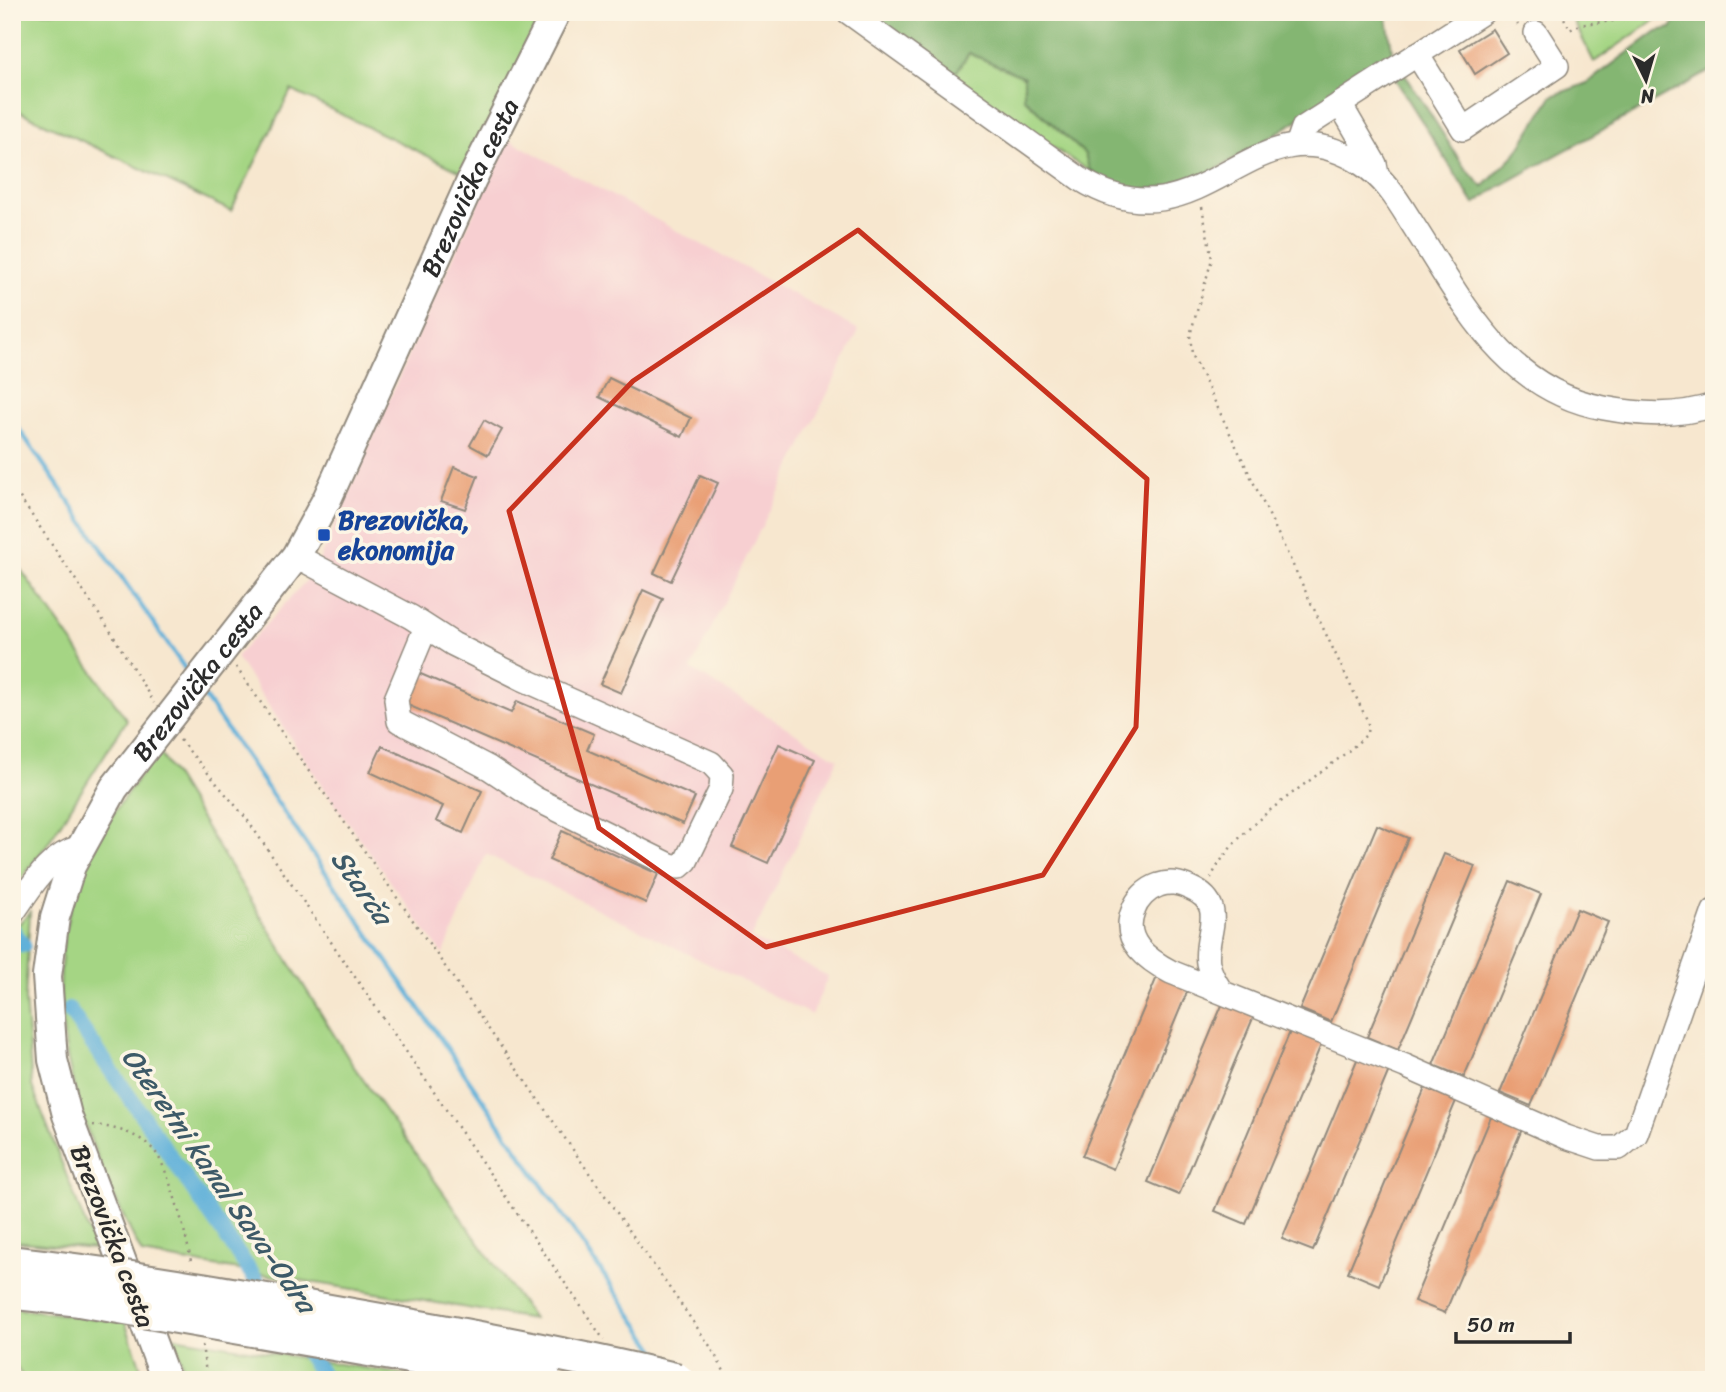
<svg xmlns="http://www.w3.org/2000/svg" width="1726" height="1392" font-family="Sriracha,sans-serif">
<rect width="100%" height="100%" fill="#fcf5e5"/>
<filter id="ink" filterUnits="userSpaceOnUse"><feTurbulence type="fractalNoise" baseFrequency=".0143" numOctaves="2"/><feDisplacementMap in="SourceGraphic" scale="14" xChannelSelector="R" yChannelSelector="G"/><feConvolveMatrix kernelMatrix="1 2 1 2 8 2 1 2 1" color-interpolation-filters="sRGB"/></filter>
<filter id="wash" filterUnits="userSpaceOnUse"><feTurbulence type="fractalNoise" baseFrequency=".00686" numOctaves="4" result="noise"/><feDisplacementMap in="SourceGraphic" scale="28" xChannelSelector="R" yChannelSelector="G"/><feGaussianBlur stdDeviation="1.57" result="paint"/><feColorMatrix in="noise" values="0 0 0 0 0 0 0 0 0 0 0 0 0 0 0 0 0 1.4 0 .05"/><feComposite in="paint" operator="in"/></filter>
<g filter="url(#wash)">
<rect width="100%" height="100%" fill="#f7e7cf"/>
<path fill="#f7cfd1" d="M508 139 859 330 691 669 838 759 751 938 828 976 812 1015 486 854 443 955 332 800 236 657 314 572 415 340Z"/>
<g fill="#a5d584" stroke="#688058" stroke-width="2">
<path d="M12 12H546L465 174 291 90 231 211 12 108Z"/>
<path d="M1569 12H1666L1594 62Z"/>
<path d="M969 53 1024 77V98L1085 154 1122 193 951 80Z"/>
<path d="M12 557 127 720 48 843 12 891Z"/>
<path d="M159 751 352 1064 533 1319 142 1254C77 1127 23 986 93 848 111 813 135 782 159 751Z"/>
<path d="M30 912 25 999 32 1086 95 1249 12 1241V931Z"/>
<path d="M12 1308 125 1322 145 1380H25L12 1361Z"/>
<path d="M174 1337 438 1380H187Z"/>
</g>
<g fill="#84b672" stroke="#58704e" stroke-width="2">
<path d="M858 12H1386L1394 62 1194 183 1122 193 1089 169 1085 154 1024 98V77L969 53 951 80Z"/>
<path d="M1681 12H1714V69L1502 185 1474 204 1394 77 1403 71 1464 167 1483 187 1516 153 1552 96 1587 83 1657 31 1671 28Z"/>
</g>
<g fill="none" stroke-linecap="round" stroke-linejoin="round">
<g stroke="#5eb0d9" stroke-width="4.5">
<path d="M12 419 190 676"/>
<path d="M201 692 664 1362"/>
</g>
<g stroke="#5eb0d9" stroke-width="16">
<path d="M12 929 23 945"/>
<path d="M69 1010 270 1300"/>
<path d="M297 1339 326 1380"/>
</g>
</g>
<g id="blocks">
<g fill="#e99f74">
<path d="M1492 29 1507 53 1475 74 1460 49Z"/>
<path d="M609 378 691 418 682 437 599 397Z"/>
<path d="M484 420 502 430 488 455 470 445Z"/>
<path d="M454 467 478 476 465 509 441 501Z"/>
<path d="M700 475 718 483 671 581 654 573Z"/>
<path d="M643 590 663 599 621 693 600 684Z"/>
<path d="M416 672 511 713 517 701 594 734 587 750 695 797 683 824 403 703Z"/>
<path d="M779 744 815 760 768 863 732 847Z"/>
<path d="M382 746 482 791 463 833 436 821 443 806 370 772Z"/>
<path d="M1377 825 1408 838 1331 1022 1300 1009Z"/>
<path d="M562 831 658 874 646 903 549 860Z"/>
<path d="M1444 854 1475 866 1398 1050 1367 1037Z"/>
<path d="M1510 881 1541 894 1464 1077 1433 1065Z"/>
<path d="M1577 909 1608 922 1531 1106 1500 1093Z"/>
<path d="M1159 972 1190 985 1113 1169 1082 1156Z"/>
<path d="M1225 998 1256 1011 1179 1195 1148 1182Z"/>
<path d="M1292 1027 1323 1040 1246 1224 1215 1211Z"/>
<path d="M1359 1055 1390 1068 1313 1251 1282 1239Z"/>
<path d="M1425 1088 1456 1101 1379 1285 1348 1272Z"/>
<path d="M1491 1117 1522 1129 1445 1313 1414 1301Z"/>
</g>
</g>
</g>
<g filter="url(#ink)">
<use href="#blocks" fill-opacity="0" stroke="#91897d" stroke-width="2"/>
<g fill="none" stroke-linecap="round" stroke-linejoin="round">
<defs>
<g id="minor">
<path d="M848 12 1080 179C1203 256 1252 92 1362 164 1387 180 1399 203 1415 228 1464 304 1505 390 1604 408 1641 415 1677 417 1714 405"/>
<path d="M1417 54 1463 129 1557 66 1536 33"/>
<path d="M1340 104 1375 164 1377 174"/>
<path d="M1297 145 1303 128 1483 12"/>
<path d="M296 556 411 617 453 644 523 679 711 763 722 775 721 789 686 861 679 867 670 865 536 799 489 768 399 721 396 699 426 627"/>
<path d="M12 914C31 888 47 856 80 847"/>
<path d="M1221 991C1215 982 1210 974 1208 963 1203 935 1230 905 1190 888 1179 883 1170 881 1159 885 1147 889 1137 899 1133 911 1121 941 1148 960 1171 972L1405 1066 1566 1137 1599 1148H1619L1636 1134 1714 911"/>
</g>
<g id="major">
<path id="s1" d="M166 1380 67 1115 53 1060 47 976 55 917 71 866 114 788 296 556 327 499 472 179 556 12"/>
</g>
</defs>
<use href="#minor" stroke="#91897d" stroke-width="26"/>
<use href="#major" stroke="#91897d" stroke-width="32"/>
<g stroke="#91897d" stroke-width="2.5" stroke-dasharray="2 5" stroke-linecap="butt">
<path d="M1510 12 1518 25"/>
<path d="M1561 12 1570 30C1590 17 1615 28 1634 12"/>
<path d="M1202 207 1212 259 1190 335 1192 354 1368 722 1367 734C1321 780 1239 818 1211 878"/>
<path d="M12 486 111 632 154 703"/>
<path d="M236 667 710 1346 729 1380"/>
<path d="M180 740 246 818 604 1340"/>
<path d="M93 1125C114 1127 142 1134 156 1153 170 1173 187 1237 191 1262"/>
<path d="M202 1345 207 1380"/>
<path d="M12 1368 21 1380"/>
</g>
<use href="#minor" stroke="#fff" stroke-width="23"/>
<use href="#major" stroke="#fff" stroke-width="28"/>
<defs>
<g id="highway-bridge">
<path d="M12 1263C121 1275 230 1294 338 1313 452 1333 564 1353 677 1380"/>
<path d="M12 1292 76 1299 545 1380"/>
</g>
</defs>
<use href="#highway-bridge" stroke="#91897d" stroke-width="37" stroke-linecap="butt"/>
<use href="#highway-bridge" stroke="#fff" stroke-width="33"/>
</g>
</g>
<path fill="none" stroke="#c8321e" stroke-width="5" stroke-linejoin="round" d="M858 230 1147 479 1136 727 1043 875 766 947 599 828 509 511 633 381Z"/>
<rect fill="#1a4fb4" stroke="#fcf5e5" stroke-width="2.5" x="317" y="528" width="14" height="14" rx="3.5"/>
<g text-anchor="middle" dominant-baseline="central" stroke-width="7" stroke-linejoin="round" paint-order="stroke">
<g font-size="26" fill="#2b2b2b" stroke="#fcf5e5">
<text stroke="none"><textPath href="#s1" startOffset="1328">Brezovička cesta</textPath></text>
<text stroke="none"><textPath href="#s1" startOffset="761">Brezovička cesta</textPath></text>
<text transform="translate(113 1236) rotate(69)">Brezovička cesta</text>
</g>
<g font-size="26" font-weight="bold" fill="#164399" stroke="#fcf5e5" text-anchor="start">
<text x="338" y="520">Brezovička,<tspan x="338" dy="30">ekonomija</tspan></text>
</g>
<g font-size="28" font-style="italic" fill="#3d5a68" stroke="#fcf5e5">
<text transform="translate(362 887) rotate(55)">Starča</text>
<text transform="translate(219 1180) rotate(55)">Oteretni kanal Sava-Odra</text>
</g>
</g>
<rect width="1726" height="1392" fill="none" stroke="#fcf5e5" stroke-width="42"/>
<g transform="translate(1646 80) rotate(175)" stroke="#fcf5e5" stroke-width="5" paint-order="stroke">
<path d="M0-5L12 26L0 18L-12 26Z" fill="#2b2b2b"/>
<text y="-10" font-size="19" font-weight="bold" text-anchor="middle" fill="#2b2b2b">N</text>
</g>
<path d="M1456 1332v10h114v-10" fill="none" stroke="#2b2b2b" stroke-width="3.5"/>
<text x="1467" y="1332" font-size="21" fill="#2b2b2b" stroke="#fcf5e5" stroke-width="5" paint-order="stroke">50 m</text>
</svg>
